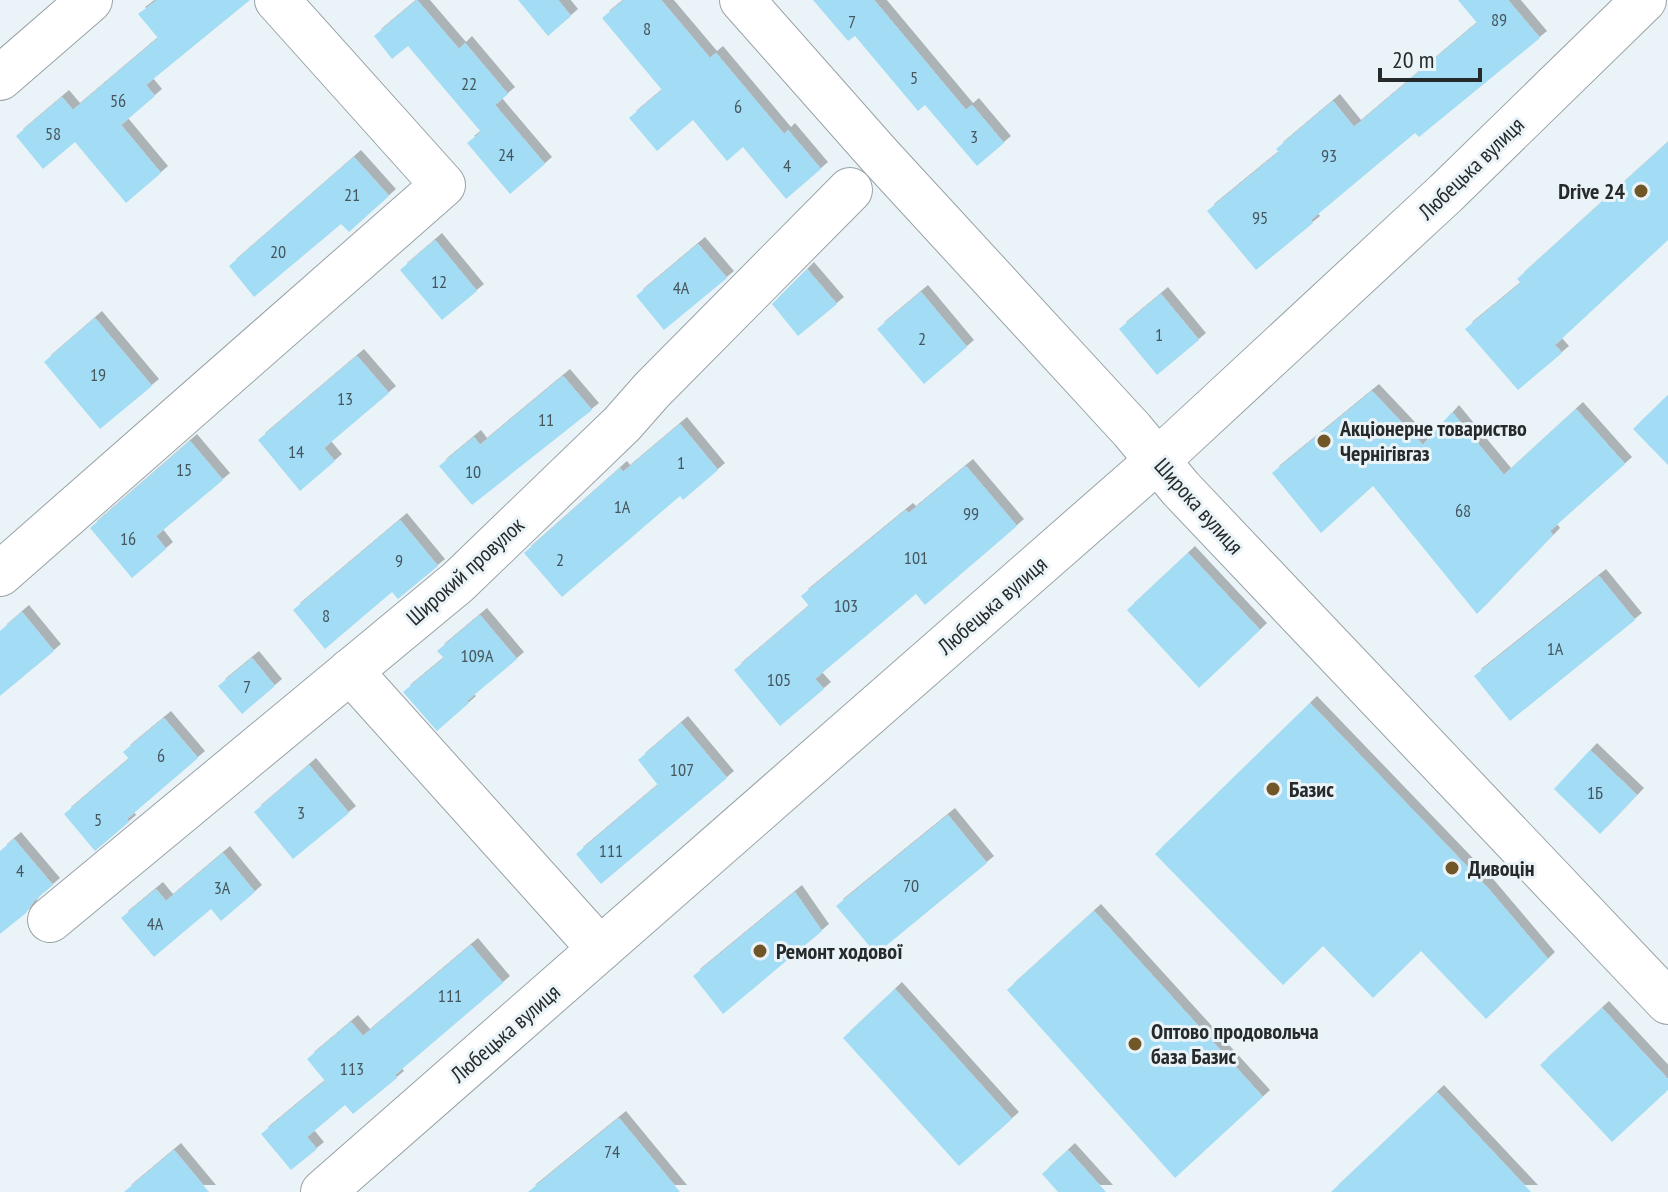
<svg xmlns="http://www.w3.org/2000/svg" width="1668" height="1192" font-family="'PT Sans Narrow',sans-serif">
<defs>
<filter id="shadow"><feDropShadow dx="7" dy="-7" stdDeviation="0" flood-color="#0004"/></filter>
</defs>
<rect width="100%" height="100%" fill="#eaf4f8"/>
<g fill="#a3dcf5" filter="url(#shadow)">
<path d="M157 0H250L146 85 155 96 121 125 161 173 126 203 75 142 43 169 16 136 62 97 73 110 158 38 138 14Z"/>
<path d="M417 0 459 49 465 43 508 94 495 105 545 164 510 194 467 143 481 132 408 46 392 59 374 36Z"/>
<path d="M518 0H558L571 16 548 36Z"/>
<path d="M624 0H661L710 58 716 53 784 134 788 130 821 169 786 199 743 147 727 161 693 120 657 151 629 118 662 90 602 18Z"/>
<path d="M813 0H874L966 110 972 105 1004 143 977 166 925 105 918 111 855 36 848 41Z"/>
<path d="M1458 0H1508L1540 38 1419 137 1415 133 1311 220 1313 223 1256 270 1207 211 1279 152 1276 149 1333 101 1354 127 1477 23Z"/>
<path d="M1668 142V240L1555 345 1562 353 1518 390 1465 329 1521 283 1517 279Z"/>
<path d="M354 157 389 196 349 232 341 224 254 297 229 266Z"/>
<path d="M435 240 477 291 442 320 400 270Z"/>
<path d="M698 244 727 278 664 330 636 296Z"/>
<path d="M807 269 837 304 798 336 772 304Z"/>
<path d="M921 292 967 347 924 384 877 329Z"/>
<path d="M1161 294 1199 340 1157 375 1119 329Z"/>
<path d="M95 318 152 386 100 429 44 362Z"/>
<path d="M357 356 389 393 324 448 335 461 300 491 258 440Z"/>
<path d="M563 376 592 410 472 505 439 466 474 437 480 445Z"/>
<path d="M1372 391 1423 445 1452 412 1504 475 1576 409 1625 464 1550 531 1553 535 1477 614 1373 486 1321 533 1272 473Z"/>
<path d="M1668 395V465L1633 429Z"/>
<path d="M680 424 718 470 683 500 680 496 562 597 524 553 620 468 623 472Z"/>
<path d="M190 441 223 480 156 536 166 549 132 578 90 528Z"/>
<path d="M966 466 1017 526 925 605 916 594 815 679 824 689 780 726 734 670 809 606 801 596 906 510 909 513Z"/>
<path d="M400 520 438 566 398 599 392 592 325 649 293 610Z"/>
<path d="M1188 553 1260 630 1199 688 1127 610Z"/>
<path d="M1599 576 1635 620 1510 721 1474 676Z"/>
<path d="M22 612 54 651 0 696V631Z"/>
<path d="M480 615 517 659 467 701 469 703 437 731 403 692 444 658 437 651Z"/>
<path d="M252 658 275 686 242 714 218 686Z"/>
<path d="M1310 703 1487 887 1548 959 1486 1019 1421 951 1373 998 1323 946 1283 985 1155 854Z"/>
<path d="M164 718 198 758 127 819 129 822 95 851 64 814 129 759 123 752Z"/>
<path d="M681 723 727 778 601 884 576 854 658 785 638 760Z"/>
<path d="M1590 750 1637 795 1600 834 1554 789Z"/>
<path d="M309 765 349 813 293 859 254 812Z"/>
<path d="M948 815 987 863 876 954 836 906Z"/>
<path d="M14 839 53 885 34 901 26 913 0 934V851Z"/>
<path d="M223 853 255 892 221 921 211 909 154 957 121 918 156 889 166 901Z"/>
<path d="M795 892 822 931 723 1014 693 976Z"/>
<path d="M1094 911 1263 1097 1175 1178 1007 990Z"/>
<path d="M471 945 503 983 395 1075 397 1078 353 1114 345 1105 307 1137 317 1149 291 1170 261 1134 325 1081 307 1059 351 1022 363 1036Z"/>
<path d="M895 989 1012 1119 959 1166 843 1038Z"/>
<path d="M1602 1008 1668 1079V1090L1612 1142 1540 1065Z"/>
<path d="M1437 1092 1531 1192H1331Z"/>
<path d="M619 1118 680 1192H528Z"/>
<path d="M174 1150 209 1192H124Z"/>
<path d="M1068 1150 1106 1192H1058L1042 1174Z"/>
</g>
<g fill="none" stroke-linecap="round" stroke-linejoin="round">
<defs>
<g id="minor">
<path d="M742 0 880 156 1132 430 1181 489 1668 1002"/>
<path d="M0 78 90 0"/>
<path d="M0 574 443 185 277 0"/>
<path d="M350 671 600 949"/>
<path d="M50 920 458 582 622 424 652 390 850 190"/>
</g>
<path id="major" d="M323 1192 1158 460 1446 193 1644 0"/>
</defs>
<use href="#minor" stroke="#99a2a7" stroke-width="46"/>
<use href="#major" stroke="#99a2a7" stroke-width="46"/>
<use href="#minor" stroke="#fff" stroke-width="44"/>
<use href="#major" stroke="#fff" stroke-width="44"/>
</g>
<g fill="#715628" stroke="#eaf4f8" stroke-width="3">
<circle cx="1641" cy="191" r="8"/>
<circle cx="1324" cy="441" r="8"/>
<circle cx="1273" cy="789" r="8"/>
<circle cx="1452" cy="868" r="8"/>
<circle cx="760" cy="951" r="8"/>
<circle cx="1135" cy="1044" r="8"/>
</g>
<g text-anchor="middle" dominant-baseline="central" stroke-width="6" stroke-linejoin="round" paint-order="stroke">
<g font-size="18" fill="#45565e">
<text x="1499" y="19">89</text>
<text x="852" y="21">7</text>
<text x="647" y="28">8</text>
<text x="914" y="77">5</text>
<text x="469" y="83">22</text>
<text x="118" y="100">56</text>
<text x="738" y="106">6</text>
<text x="53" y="133">58</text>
<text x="974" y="136">3</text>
<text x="506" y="154">24</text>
<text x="1329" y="155">93</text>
<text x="787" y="165">4</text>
<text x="352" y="194">21</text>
<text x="1260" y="217">95</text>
<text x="278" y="251">20</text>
<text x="439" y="281">12</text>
<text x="681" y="287">4А</text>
<text x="1159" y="334">1</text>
<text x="922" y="338">2</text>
<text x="98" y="374">19</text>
<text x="345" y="398">13</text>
<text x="546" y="419">11</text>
<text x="296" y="451">14</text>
<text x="681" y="462">1</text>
<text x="184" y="469">15</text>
<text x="473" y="471">10</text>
<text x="622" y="506">1А</text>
<text x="1463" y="510">68</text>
<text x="971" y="513">99</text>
<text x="128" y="538">16</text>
<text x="916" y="557">101</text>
<text x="560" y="559">2</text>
<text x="399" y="560">9</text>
<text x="846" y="605">103</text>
<text x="326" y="615">8</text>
<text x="1555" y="648">1А</text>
<text x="477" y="655">109А</text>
<text x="779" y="679">105</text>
<text x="247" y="686">7</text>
<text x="161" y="755">6</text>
<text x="682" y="769">107</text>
<text x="1595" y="792">1Б</text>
<text x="301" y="812">3</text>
<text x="98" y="819">5</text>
<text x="611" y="850">111</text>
<text x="20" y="870">4</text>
<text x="911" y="885">70</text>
<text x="222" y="887">3А</text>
<text x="155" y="923">4А</text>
<text x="450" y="995">111</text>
<text x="352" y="1068">113</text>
<text x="612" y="1151">74</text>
</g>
<g font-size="22" fill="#262a2b" stroke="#eaf4f8">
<text transform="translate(1471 168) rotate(-44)">Любецька вулиця</text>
<text transform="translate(1199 506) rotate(48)">Широка вулиця</text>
<text transform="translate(465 571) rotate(-42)">Широкий провулок</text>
<text transform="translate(992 605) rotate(-41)">Любецька вулиця</text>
<text transform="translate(505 1033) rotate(-41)">Любецька вулиця</text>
</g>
<g font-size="22" font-weight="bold" fill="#262a2b" stroke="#eaf4f8" text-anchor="start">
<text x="1625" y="191" text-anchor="end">Drive 24</text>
<text x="1340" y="428">Акціонерне товариство<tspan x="1340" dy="25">Чернігівгаз</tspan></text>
<text x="1289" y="789">Базис</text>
<text x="1468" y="868">Дивоцін</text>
<text x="776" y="951">Ремонт ходової</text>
<text x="1151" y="1031">Оптово продовольча<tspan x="1151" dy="25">база Базис</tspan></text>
</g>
</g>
<path d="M1380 68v12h100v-12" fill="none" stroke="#262a2b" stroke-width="4"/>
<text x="1392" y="68" font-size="24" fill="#262a2b" stroke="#eaf4f8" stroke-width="6" paint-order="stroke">20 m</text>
</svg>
